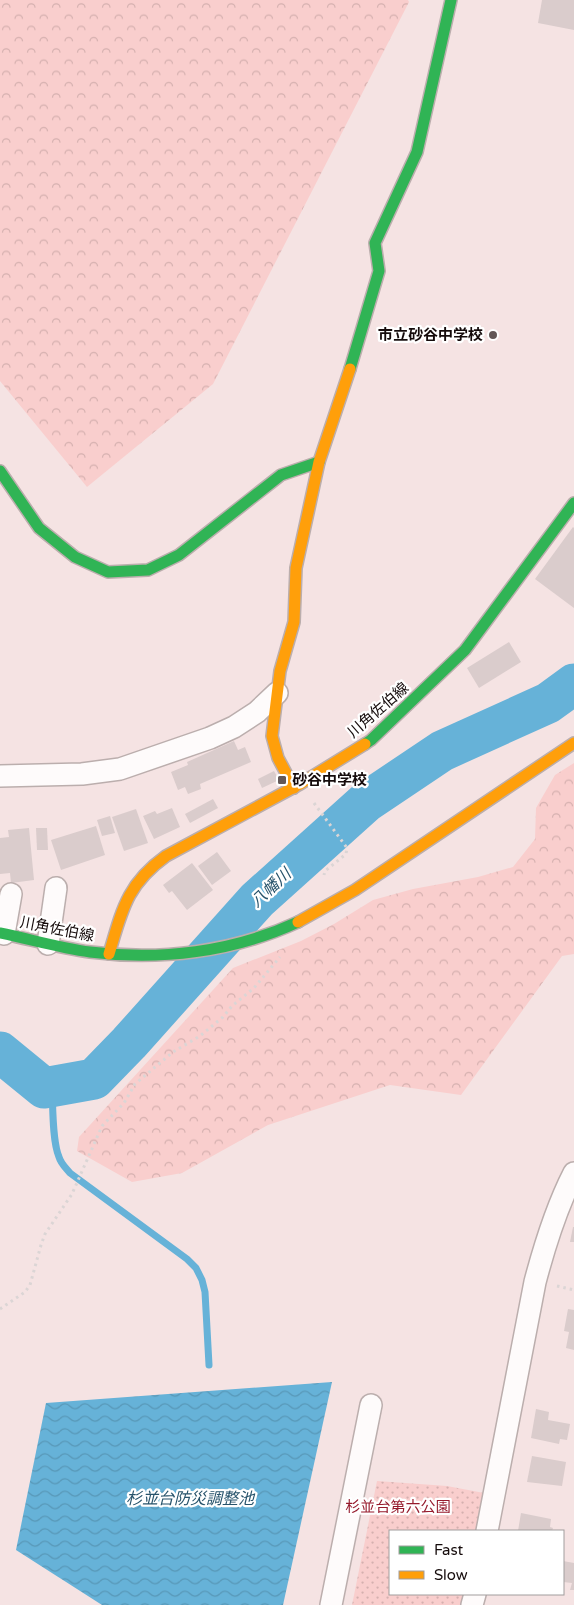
<svg xmlns="http://www.w3.org/2000/svg" width="574" height="1605" font-family="'Varela Round','Noto Sans JP',sans-serif">
<defs>
<pattern id="forest-crowns" width="20" height="18" patternUnits="userSpaceOnUse" patternTransform="scale(1.25)"><rect width="20" height="18" fill="#f9cecd"/><path d="M2 6a3 3 0 1 1 6 0M12 15a3 3 0 1 1 6 0" fill="none" stroke="#d5b0af"/></pattern>
<pattern id="park-dots" width="8" height="8" patternUnits="userSpaceOnUse" patternTransform="scale(1.25)"><rect width="8" height="8" fill="#f9cecd"/><path d="M2 2h.1M6 6h.1" fill="none" stroke="#d5b0af" stroke-width="1.8" stroke-linecap="round"/></pattern>
<pattern id="water-waves" width="16" height="10" patternUnits="userSpaceOnUse" patternTransform="scale(1.25)"><rect width="16" height="10" fill="#66b2d8"/><path d="M0 5q4-4 8 0t8 0" fill="none" stroke="#5898b8"/></pattern>
</defs>
<rect width="100%" height="100%" fill="#f5e3e3"/>
<g fill="url(#forest-crowns)">
<path d="M0 0H408L409 2 213 384 87 487 0 381Z"/>
<path d="M574 763V954L562 956 461 1095 390 1085 268 1125 182 1173 132 1182 77 1151 79 1137 233 968 301 941 334 924 373 900 413 889 478 877 513 867 535 839 536 808 555 775Z"/>
</g>
<path fill="url(#park-dots)" d="M377 1481 447 1486 484 1493 476 1531H390V1594H464L462 1605H352Z"/>
<path fill="url(#water-waves)" d="M332 1382 283 1605H102L16 1550 46 1403Z"/>
<g fill="none" stroke-linecap="round" stroke-linejoin="round">
<path stroke="#66b2d8" stroke-width="7" d="M52 1087C53 1105 52 1141 59 1157 61 1164 66 1168 70 1173L187 1259 196 1268 202 1280 205 1292 209 1365"/>
<path stroke="#66b2d8" stroke-width="41" d="M0 1052 44 1088 94 1079 129 1043 257 900 366 802 442 751 548 703 574 684"/>
</g>
<g fill="#dacccc">
<path d="M542 0H574V30L538 23Z"/>
<path d="M573 527 574 528V608L535 579Z"/>
<path d="M509 642 521 662 479 688 467 668Z"/>
<path d="M234 741 238 750 245 747 251 762 200 784 201 789 188 794 185 787 178 790 171 772 188 765 187 762Z"/>
<path d="M274 771 279 780 262 788 258 779Z"/>
<path d="M213 799 218 808 190 823 185 814Z"/>
<path d="M172 808 180 827 154 839 143 816 155 811 157 814Z"/>
<path d="M136 809 148 843 124 851 112 817Z"/>
<path d="M110 816 115 833 102 836 97 820Z"/>
<path d="M96 826 105 855 61 870 51 840Z"/>
<path d="M29 828 34 880 11 883 10 873 0 874V838L9 837 8 830Z"/>
<path d="M36 828H47L48 850H37Z"/>
<path d="M217 852 231 871 212 885 198 866Z"/>
<path d="M192 863 213 890 187 910 172 891 169 893 163 885Z"/>
<path d="M573 1227H574V1242H570Z"/>
<path d="M568 1309 574 1310V1350L566 1348 569 1332 564 1331Z"/>
<path d="M536 1409 549 1412 548 1420 570 1424 567 1440 560 1439 559 1444 531 1438Z"/>
<path d="M532 1456 566 1462 562 1486 527 1482Z"/>
<path d="M521 1513 551 1519 550 1527 553 1528 552 1531H518Z"/>
<path d="M563 1561 574 1563V1590H570L572 1583 563 1582Z"/>
</g>
<g fill="none" stroke-linecap="round" stroke-linejoin="round">
<defs>
<g id="street">
<path d="M0 776 82 774 120 769 210 738 234 727 257 712 277 693"/>
<path d="M4 934 11 894"/>
<path d="M48 944 56 888"/>
<path d="M487 1531 535 1282C545 1244 556 1208 574 1173"/>
<path d="M331 1605 371 1405"/>
<path d="M472 1605 475 1594"/>
</g>
<g id="fast">
<path d="M350 369 379 271 375 243 417 152 451 0"/>
<path d="M0 471 39 528 75 557 108 572 148 570 179 555 281 475 319 462"/>
<path d="M365 744 371 740 465 650 574 503"/>
<path d="M0 933C30 939 59 948 90 952 160 961 233 952 298 922"/>
</g>
<g id="slow">
<path d="M294 788 278 758 272 736 280 671 294 622 296 568 319 462 350 369"/>
<path d="M298 922 355 890 574 743"/>
<path d="M109 954C122 910 127 884 166 856L300 784 365 744"/>
</g>
</defs>
<use href="#street" stroke="#bbaead" stroke-width="24"/>
<use href="#fast" stroke="#bbaead" stroke-width="14"/>
<use href="#slow" stroke="#bbaead" stroke-width="14"/>
<g stroke="#dbd5d5" stroke-width="3" stroke-dasharray="2.5 4" stroke-linecap="butt">
<path d="M314 803 347 848 346 854 325 871 324 875"/>
<path d="M557 1286 574 1290"/>
<path d="M0 1309 25 1292 30 1285 41 1245 45 1234 72 1194 102 1126 124 1103 135 1084 173 1052 200 1036 223 1017 232 1006 254 988 280 957"/>
</g>
<use href="#street" stroke="#fefbfb" stroke-width="21"/>
<use href="#fast" stroke="#30b455" stroke-width="11"/>
<use href="#slow" stroke="#ff9f0a" stroke-width="11"/>
</g>
<g fill="#635757" stroke="#fff" stroke-width="2">
<circle cx="493" cy="335" r="5"/>
<rect x="277" y="775" width="10" height="10" rx="2.5"/>
</g>
<g text-anchor="middle" dominant-baseline="central" stroke-width="4.5" stroke-linejoin="round" paint-order="stroke">
<g font-size="15" font-weight="bold" fill="#150b0b" stroke="#fff" text-anchor="end">
<text x="483" y="335">市立砂谷中学校</text>
<text x="292" y="780" text-anchor="start">砂谷中学校</text>
</g>
<g font-size="15" fill="#150b0b" stroke="#fff">
<text transform="translate(378 710) rotate(-41)">川角佐伯線</text>
<text transform="translate(57 929) rotate(11)">川角佐伯線</text>
</g>
<g font-size="15" fill="#961b2d" stroke="#fff">
<text x="398" y="1507">杉並台第六公園</text>
</g>
<g font-size="16" font-style="italic" fill="#27536b" stroke="#fff">
<text transform="translate(271 888) rotate(-43)">八幡川</text>
<text x="190" y="1499">杉並台防災調整池</text>
</g>
</g>
<rect x="389" y="1530" width="175" height="65" fill="#ffffff" stroke="#a19d9d"/>
<rect x="399" y="1546" width="25" height="8" fill="#30b455" stroke="#a19d9d"/>
<text x="434" y="1555" font-size="15" fill="#150b0b">Fast</text>
<rect x="399" y="1571" width="25" height="8" fill="#ff9f0a" stroke="#a19d9d"/>
<text x="434" y="1580" font-size="15" fill="#150b0b">Slow</text>
</svg>
